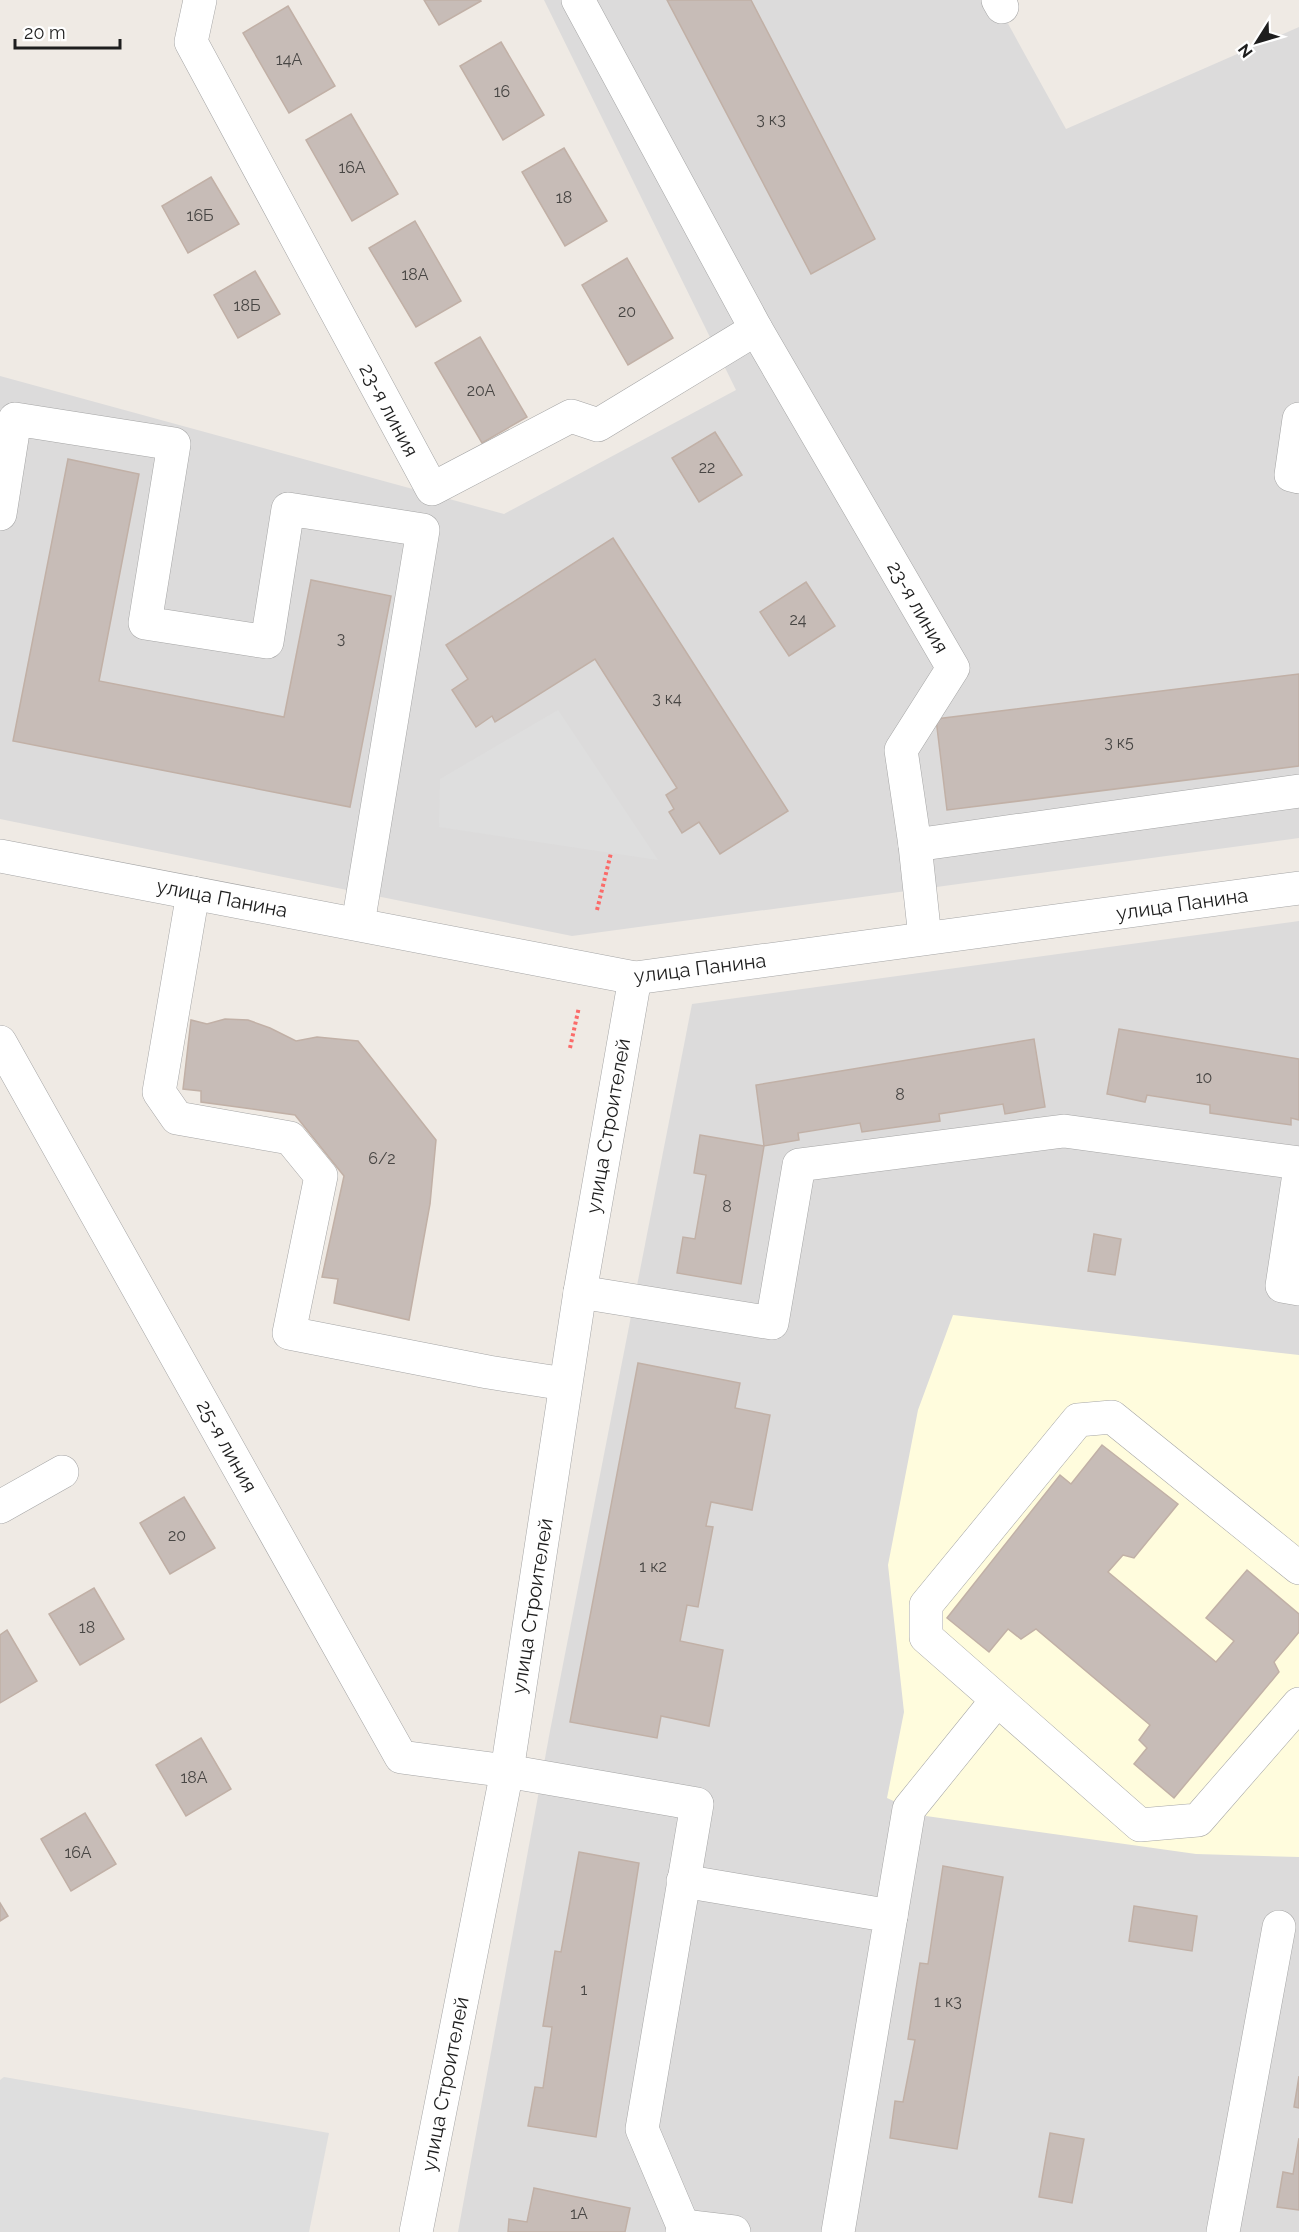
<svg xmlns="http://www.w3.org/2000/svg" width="1299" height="2232" font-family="Raleway,sans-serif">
<rect width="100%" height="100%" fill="#efeae4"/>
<g fill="#dcdbdb">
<path d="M544 0H995L1066 129 1299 27V838L572 936 0 819V376L504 514 736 390Z"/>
<path d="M1299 921V2232H458L550 1731 692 1004Z"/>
</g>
<path fill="#fffcdd" d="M953 1315 1299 1355V1857L1196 1854 926 1816 887 1798 904 1712 888 1565 918 1410Z"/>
<g fill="#dedede">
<path d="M558 710 658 860 439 827 440 779Z"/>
<path d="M4 2077 329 2133 309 2232H0V2080Z"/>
</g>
<g fill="#c7bcb7" stroke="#c1b0a6" stroke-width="1.5">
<path d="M424 0H480L481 1 439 25Z"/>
<path d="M667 0H751L875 239 811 274Z"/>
<path d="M288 6 335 86 289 113 243 33Z"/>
<path d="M501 42 544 115 503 140 460 66Z"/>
<path d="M351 114 398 194 352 221 306 140Z"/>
<path d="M564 148 607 221 565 246 522 172Z"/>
<path d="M211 177 239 224 188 253 162 206Z"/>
<path d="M415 221 461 301 416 327 369 248Z"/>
<path d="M627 258 673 338 628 365 582 285Z"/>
<path d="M255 271 280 314 238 338 214 295Z"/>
<path d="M480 337 527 417 482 443 435 363Z"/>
<path d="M715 432 742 475 699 502 672 458Z"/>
<path d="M68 459 139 474 99 681 284 717 311 580 391 596 350 807 13 741Z"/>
<path d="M613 538 788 811 720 854 699 822 682 833 669 812 674 809 666 795 677 788 595 659 495 722 492 716 476 727 452 690 468 679 446 645Z"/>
<path d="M806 582 835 626 789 656 760 612Z"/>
<path d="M1299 674V766L947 810 936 719Z"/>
<path d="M225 1019 248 1020 270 1028 296 1041 317 1037 358 1041 436 1140 430 1204 409 1320 334 1303 338 1279 322 1277 344 1176 295 1115 201 1102V1091L183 1089 191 1020 207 1024Z"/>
<path d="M1119 1029 1299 1059V1120L1291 1118V1125L1210 1113V1105L1147 1095 1145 1102 1107 1094Z"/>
<path d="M1034 1039 1045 1107 1005 1114 1003 1104 939 1114 940 1121 862 1132 860 1123 798 1133 799 1140 764 1146 756 1085Z"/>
<path d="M700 1135 764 1146 741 1284 677 1273 683 1237 695 1239 706 1175 694 1173Z"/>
<path d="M1094 1234 1121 1239 1115 1275 1088 1271Z"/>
<path d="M638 1363 740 1383 735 1408 770 1415 752 1510 711 1502 706 1526 713 1527 698 1607 687 1605 680 1641 723 1650 709 1726 661 1716 657 1738 570 1722Z"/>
<path d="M1102 1445 1178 1504 1134 1558 1123 1555 1108 1572 1216 1662 1234 1641 1206 1618 1247 1570 1299 1614V1632L1274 1662 1279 1672 1174 1798 1134 1764 1147 1748 1139 1740 1150 1725 1036 1629 1021 1639 1008 1629 989 1652 947 1618 1060 1475 1071 1484Z"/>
<path d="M184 1497 215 1548 170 1574 140 1523Z"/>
<path d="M94 1588 124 1639 80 1665 49 1614Z"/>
<path d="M7 1630 37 1681 0 1703V1635Z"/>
<path d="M201 1738 231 1789 186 1816 156 1765Z"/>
<path d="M85 1813 116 1864 71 1891 41 1839Z"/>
<path d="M579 1852 639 1863 596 2137 528 2126 535 2087 543 2088 552 2027 543 2026 555 1951 561 1952Z"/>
<path d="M943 1866 1003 1877 957 2149 890 2138 895 2101 903 2102 915 2040 908 2039 920 1963 928 1964Z"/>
<path d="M0 1903 8 1916 0 1921Z"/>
<path d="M1134 1906 1197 1916 1192 1951 1129 1941Z"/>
<path d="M1299 2076V2108L1294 2107Z"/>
<path d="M1050 2133 1084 2139 1072 2203 1039 2197Z"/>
<path d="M1299 2138V2210L1277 2207 1283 2172 1293 2174Z"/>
<path d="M534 2188 630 2208 625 2232H508L509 2219 527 2222Z"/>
</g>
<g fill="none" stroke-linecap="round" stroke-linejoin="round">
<defs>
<g id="minor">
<path d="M200 0 191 42 432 489 571 416 598 425 756 329"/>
<path d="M578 0 756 329 953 668 901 750 915 845 925 938"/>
<path d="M998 0 1002 7"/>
<path d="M1299 419 1291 475 1299 477"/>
<path d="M0 514 15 419 174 444 145 623 267 642 288 509 423 530 358 924"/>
<path d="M915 845 1299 791"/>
<path d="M0 856 635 978 1299 888"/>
<path d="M193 893 159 1092 177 1118 290 1138 321 1176 289 1333 488 1372 565 1384"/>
<path d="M0 1042 401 1757 507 1771 697 1804 642 2129 683 2226 682 2232"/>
<path d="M1299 1174 1282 1286 1299 1289"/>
<path d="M580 1292 772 1323 799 1165 1064 1131 1299 1163"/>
<path d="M0 1507 62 1472"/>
<path d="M1299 1568 1112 1417 1078 1420 926 1605V1637L1140 1825 1198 1820 1299 1704"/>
<path d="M683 1881 891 1916 838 2232"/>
<path d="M891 1916 909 1809 997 1700"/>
<path d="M683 2226 734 2232"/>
<path d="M416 2232 507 1771 580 1292 635 978"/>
<path d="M1223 2232 1279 1927"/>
</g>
</defs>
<use href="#minor" stroke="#a5a5a5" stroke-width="34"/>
<g stroke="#fb6b69" stroke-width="4" stroke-dasharray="3 3" stroke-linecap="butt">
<path d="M597 910 611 853"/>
<path d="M570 1048 579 1007"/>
</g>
<use href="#minor" stroke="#fff" stroke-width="33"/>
</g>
<g text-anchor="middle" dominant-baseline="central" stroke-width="4.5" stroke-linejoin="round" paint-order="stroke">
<g font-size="16" fill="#484644">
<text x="289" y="59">14А</text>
<text x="502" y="91">16</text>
<text x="771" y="119">3 к3</text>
<text x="352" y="167">16А</text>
<text x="564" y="197">18</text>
<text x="200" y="215">16Б</text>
<text x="415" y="274">18А</text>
<text x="247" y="305">18Б</text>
<text x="627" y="311">20</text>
<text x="481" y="390">20А</text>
<text x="707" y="467">22</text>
<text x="798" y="619">24</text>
<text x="341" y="638">3</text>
<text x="667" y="698">3 к4</text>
<text x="1119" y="742">3 к5</text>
<text x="1204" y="1077">10</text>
<text x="900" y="1094">8</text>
<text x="382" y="1158">6/2</text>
<text x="727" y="1206">8</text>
<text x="177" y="1535">20</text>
<text x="653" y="1566">1 к2</text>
<text x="87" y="1627">18</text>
<text x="194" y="1777">18А</text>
<text x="78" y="1852">16А</text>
<text x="584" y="1989">1</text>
<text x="948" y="2001">1 к3</text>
<text x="579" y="2213">1А</text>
</g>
<g font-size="20" fill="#1e1e1e" stroke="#fff">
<text transform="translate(389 410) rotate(62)">23-я линия</text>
<text transform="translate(918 607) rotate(60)">23-я линия</text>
<text transform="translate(222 898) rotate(11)">улица Панина</text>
<text transform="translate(1182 904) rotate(-8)">улица Панина</text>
<text transform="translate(700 968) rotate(-7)">улица Панина</text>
<text transform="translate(608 1126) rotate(-80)">улица Строителей</text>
<text transform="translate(227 1446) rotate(61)">25-я линия</text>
<text transform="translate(532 1606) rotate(-81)">улица Строителей</text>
<text transform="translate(445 2084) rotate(-79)">улица Строителей</text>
</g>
</g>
<g transform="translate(1257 42) rotate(233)" stroke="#ffffff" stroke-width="4.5" paint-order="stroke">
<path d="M0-4.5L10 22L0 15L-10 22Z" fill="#1e1e1e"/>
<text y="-9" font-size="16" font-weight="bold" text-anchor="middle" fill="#1e1e1e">N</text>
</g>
<path d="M15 39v9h105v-9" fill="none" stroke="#1e1e1e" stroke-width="3"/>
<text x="24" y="39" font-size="18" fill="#1e1e1e" stroke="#ffffff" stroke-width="4.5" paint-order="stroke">20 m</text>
</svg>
